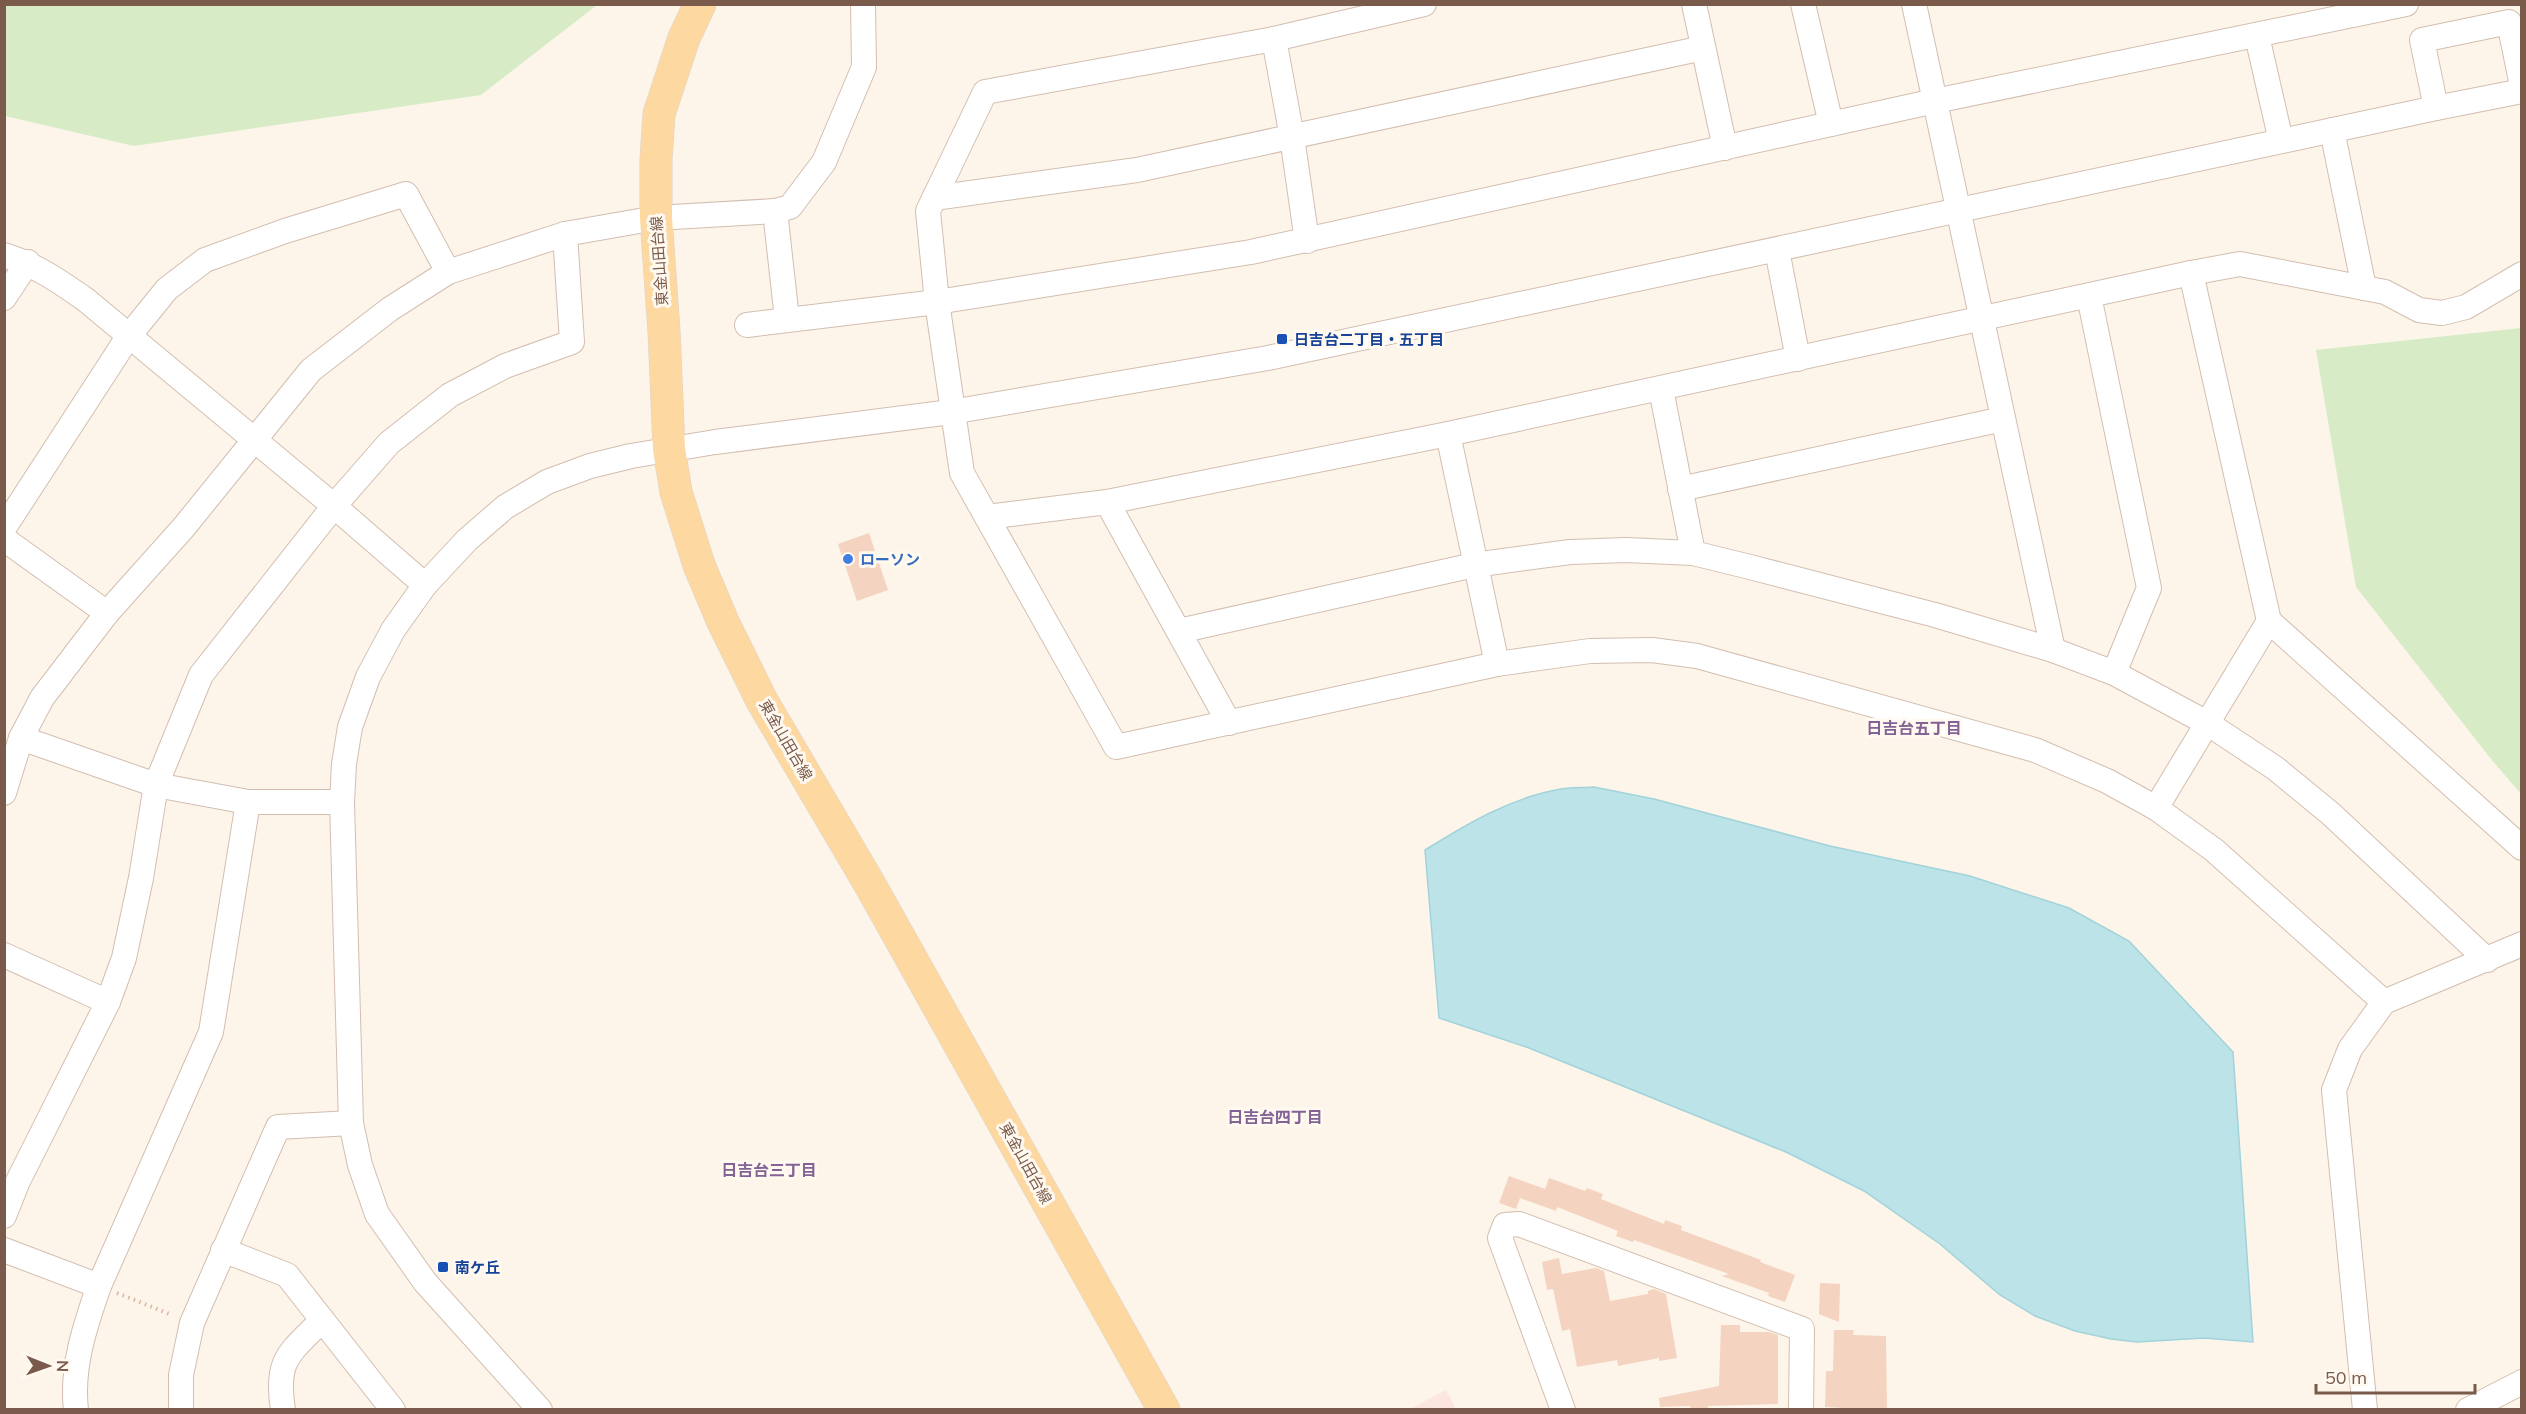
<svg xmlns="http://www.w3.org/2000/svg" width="2526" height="1414" font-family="Mulish,'Noto Sans JP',sans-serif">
<rect width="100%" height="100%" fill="#fdf5e9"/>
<path fill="#fde6dd" d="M1446 1390 1456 1409H1410Z"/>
<g fill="#d7ecc6">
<path d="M5 4H597V5L481 95 134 146 5 116Z"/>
<path d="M2521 328H2522L2521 794 2491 759 2356 587 2316 350Z"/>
</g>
<path fill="#bce3e8" stroke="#a2d3da" stroke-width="1.5" d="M1594 787 1654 799 1830 846 1970 876 2069 908 2129 941 2233 1052 2253 1342 2204 1338 2137 1342 2111 1339 2075 1331 2035 1316 2000 1295 1940 1244 1864 1191 1786 1152 1529 1048 1439 1018 1425 850C1467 824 1512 797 1561 789 1572 787 1583 788 1594 787Z"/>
<g fill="#f4d3c0">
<path d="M869 533 888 590 857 601 838 544Z"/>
<path d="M1509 1176 1545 1189 1549 1178 1585 1191 1587 1188 1603 1194 1601 1199 1664 1224 1665 1220 1682 1226 1681 1230 1761 1260 1760 1262 1795 1275 1785 1302 1768 1296 1769 1293 1722 1276 1729 1274 1634 1240 1633 1242 1616 1236 1618 1231 1557 1207 1556 1211 1520 1198 1516 1209 1499 1203Z"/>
<path d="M1559 1258 1562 1274 1596 1268 1604 1271 1610 1301 1648 1294V1291L1654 1289 1666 1294 1677 1358 1659 1361V1358L1618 1366 1617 1360 1577 1367 1570 1329 1562 1331 1553 1289 1547 1290 1542 1262Z"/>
<path d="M1820 1283 1840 1284 1839 1322 1819 1314Z"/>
<path d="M1721 1325H1740V1332H1769L1778 1335V1404L1708 1406 1709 1410H1691L1690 1406 1660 1407 1659 1398 1719 1386Z"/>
<path d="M1834 1330H1854L1853 1335 1886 1336 1887 1410 1825 1407 1826 1371H1833Z"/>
</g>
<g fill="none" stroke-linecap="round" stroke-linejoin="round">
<defs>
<g id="minor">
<path d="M1424 4 1274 39 985 92 928 211 937 302 962 473 1116 747 1497 664 1590 651 1652 650 1697 656 2035 750 2107 781 2156 808 2214 850 2384 1002"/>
<path d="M1694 4 1725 148"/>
<path d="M1803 4 1831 124"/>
<path d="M1914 4 2053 650"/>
<path d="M2257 36 2281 141"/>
<path d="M1274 39 1292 137 1307 241"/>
<path d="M2436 108 2422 40 2509 22 2522 86"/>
<path d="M2332 130 2364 288"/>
<path d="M934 198 1137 170 1703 48"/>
<path d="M775 211 787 319"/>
<path d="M1777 250 1798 359"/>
<path d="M4 255C36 265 59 281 86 300L334 506 425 585"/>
<path d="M2191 273 2269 621 2522 848"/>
<path d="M2089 296 2149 588 2114 673"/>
<path d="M4 298 28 262"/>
<path d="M747 325 937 302 1251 252 1935 101 2406 4"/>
<path d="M1661 389 1693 553"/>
<path d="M1448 434 1497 664"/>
<path d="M1680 489 2003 419"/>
<path d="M1107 502 1229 723"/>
<path d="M987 517 1107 502 1448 434 2191 273 2240 264 2385 292 2419 310 2442 313 2466 307 2522 274"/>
<path d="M4 528 128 337 167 289 205 260 285 231 406 194 448 272"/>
<path d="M4 539 107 613"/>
<path d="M1179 631 1474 565 1570 552 1626 550 1693 553 1750 567 1935 615 2053 650 2114 673 2207 723 2275 768 2331 814 2487 960"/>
<path d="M21 738 156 785 248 802H342"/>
<path d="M4 793 21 738 42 698 107 613 184 527 311 370 390 309 448 272 565 234 656 218 775 211 790 207 824 162 864 67 863 4"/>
<path d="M2156 808 2269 621"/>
<path d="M4 955 108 1002"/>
<path d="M4 1216 18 1181 108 1002 124 958 141 878 156 785 201 675 334 506 389 443 450 395 505 366 572 342 565 234"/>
<path d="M4 1250 99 1286"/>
<path d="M223 1250 287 1275 393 1410"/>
<path d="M76 1410C71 1367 85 1326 99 1286L211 1032 248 802"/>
<path d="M181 1410V1375L192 1323 278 1127 351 1123"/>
<path d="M283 1410C275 1359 289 1354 322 1320"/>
<path d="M540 1410 425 1282 377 1214 360 1165 351 1123 342 802 344 764 350 727 368 677 393 630 425 585 467 540 505 507 547 482 590 466 631 456 715 442 951 412 1268 358 2436 108 2522 91"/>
<path d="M1563 1410 1500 1238 1505 1225 1519 1224 1802 1329 1801 1410"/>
<path d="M2365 1410 2334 1090 2350 1049 2384 1002 2522 944"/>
<path d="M2468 1410 2522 1382"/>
</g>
<path id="major" d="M700 4 684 38 659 114 656 159V218L664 331 669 449 676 492 699 565 723 622 762 701 869 883 1164 1410"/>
</defs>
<use href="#minor" stroke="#d3beb0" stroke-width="26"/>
<use href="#major" stroke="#dcd4d0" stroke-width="33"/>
<path stroke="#d9b6a2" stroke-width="4" stroke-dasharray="1.5 4.5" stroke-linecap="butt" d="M117 1293 172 1315"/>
<use href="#minor" stroke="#fff" stroke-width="24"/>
<use href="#major" stroke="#fdd8a1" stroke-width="32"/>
</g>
<g fill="#1a4fb4" stroke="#fff9f0" stroke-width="2">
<rect x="1276" y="333" width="12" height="12" rx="3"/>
<rect x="437" y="1261" width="12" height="12" rx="3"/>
</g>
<circle fill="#3f7fe0" stroke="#fff9f0" stroke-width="2" cx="848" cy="559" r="6"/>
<g text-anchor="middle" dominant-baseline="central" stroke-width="6" stroke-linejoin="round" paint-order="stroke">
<g font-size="15" fill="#795a4b" stroke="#fff9f0">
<text transform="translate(659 261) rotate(-94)">東金山田台線</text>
<text transform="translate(786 740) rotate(60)">東金山田台線</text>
<text transform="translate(1026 1163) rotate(61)">東金山田台線</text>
</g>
<g font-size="15" font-weight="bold" fill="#164399" stroke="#fff9f0" text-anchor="start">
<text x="1294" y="339">日吉台二丁目・五丁目</text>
<text x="455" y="1267">南ケ丘</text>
</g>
<g font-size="15" font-weight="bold" fill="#366cbe" stroke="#fff9f0" text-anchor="start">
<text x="860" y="559">ローソン</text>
</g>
<g font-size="16" font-weight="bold" fill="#836395" stroke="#fff9f0">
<text x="1914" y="728">日吉台五丁目</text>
<text x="1275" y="1117">日吉台四丁目</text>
<text x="769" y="1170">日吉台三丁目</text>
</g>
</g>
<rect width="2526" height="1414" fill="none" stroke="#795a4b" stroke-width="12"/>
<g transform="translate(48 1366) rotate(91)" stroke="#fff9f0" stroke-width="4.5" paint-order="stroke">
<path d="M0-4.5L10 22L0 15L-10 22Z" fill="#795a4b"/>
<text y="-9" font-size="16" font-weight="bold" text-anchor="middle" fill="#795a4b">N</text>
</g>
<path d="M2316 1384v9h159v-9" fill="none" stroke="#795a4b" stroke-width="3"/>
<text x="2325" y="1384" font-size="18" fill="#795a4b" stroke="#fff9f0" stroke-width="4.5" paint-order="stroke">50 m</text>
</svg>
